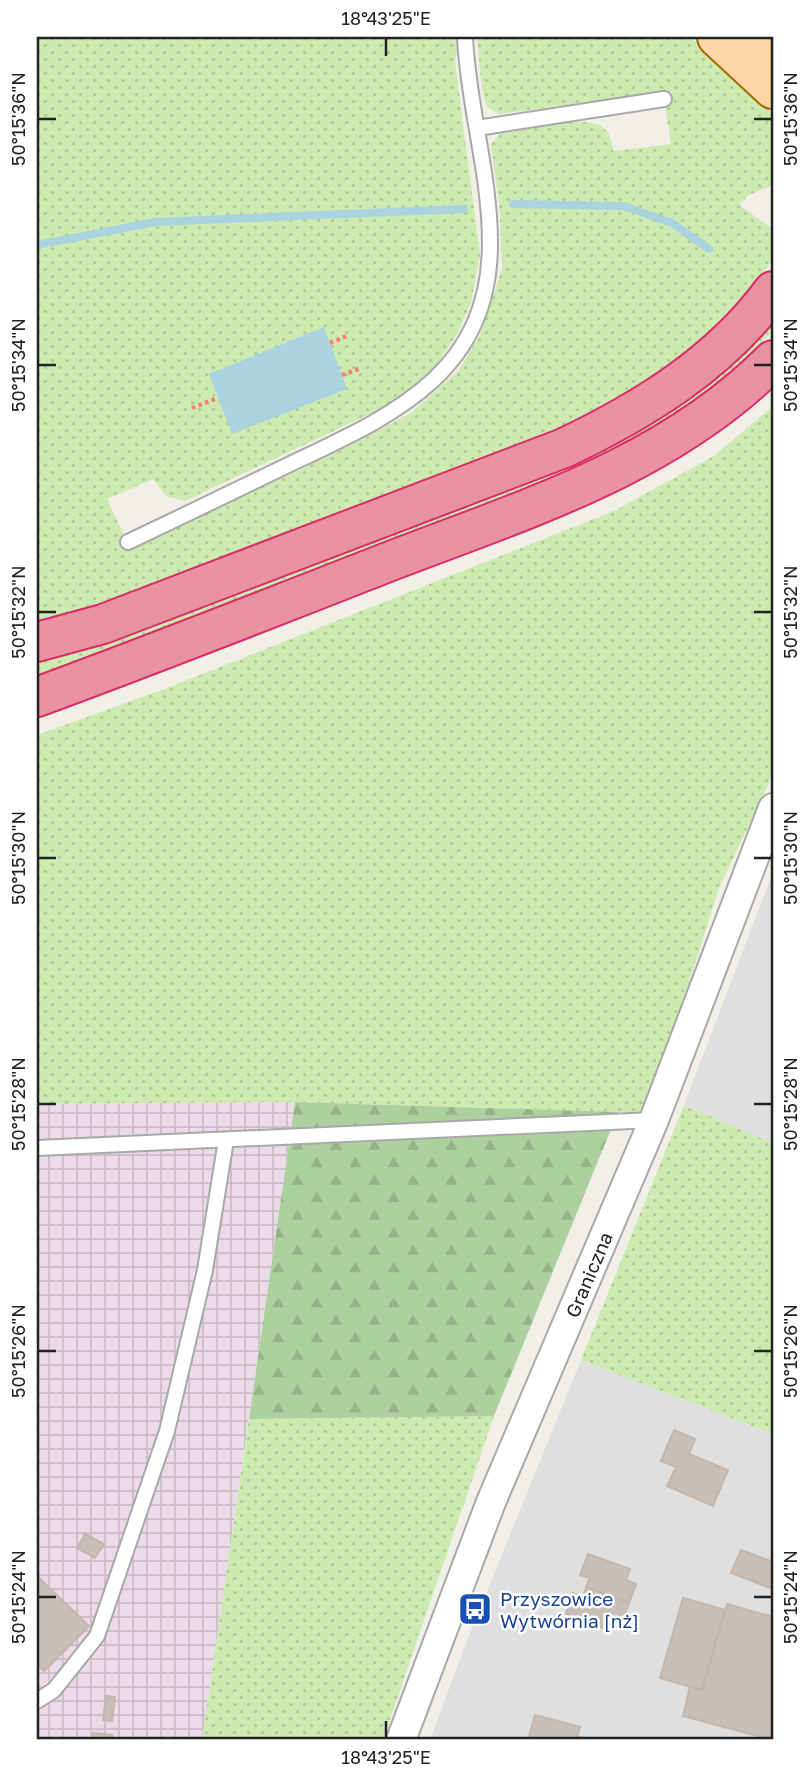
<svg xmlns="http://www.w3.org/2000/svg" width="810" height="1777" font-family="'Golos Text',sans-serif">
<defs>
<pattern id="industrial-grid" width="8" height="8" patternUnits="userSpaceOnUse" patternTransform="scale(1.75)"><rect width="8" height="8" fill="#ebdbe8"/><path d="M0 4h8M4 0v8" fill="none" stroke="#c9bcc7"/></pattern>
<pattern id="grass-dots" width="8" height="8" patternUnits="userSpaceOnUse" patternTransform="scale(1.75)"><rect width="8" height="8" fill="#cdebb0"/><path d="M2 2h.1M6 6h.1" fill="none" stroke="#b0c997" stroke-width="1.8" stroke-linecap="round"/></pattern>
<pattern id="forest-firs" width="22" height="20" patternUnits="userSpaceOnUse" patternTransform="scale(1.75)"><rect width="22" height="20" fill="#add19e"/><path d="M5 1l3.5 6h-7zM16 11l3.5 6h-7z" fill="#95b388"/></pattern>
</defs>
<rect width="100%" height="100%" fill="#f2efe9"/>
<g fill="#e0dfdf">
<path d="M773 872V1143L684 1105Z"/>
<path d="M581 1360 773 1434V1740H430L466 1643Z"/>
</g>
<path fill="url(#industrial-grid)" d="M295 1102 202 1740H37V1104Z"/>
<g fill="url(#grass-dots)">
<path d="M37 37H459L455 62 480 255 471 303 457 334 431 373 393 403 185 501 166 496 153 479 107 499 131 549 339 451 411 413 458 371 480 335 502 269 500 212 491 144 500 134C523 130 581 115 601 126 610 131 612 142 613 151L671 144 663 93 499 114 487 107 482 91 477 37H691L773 114V185L749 195 739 205 773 229V258L761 277 683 357 649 381 540 438 158 588 37 625Z"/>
<path d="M773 310V331L708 395 656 429 499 501 37 676V658L529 475Z"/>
<path d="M773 406V774L719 888 648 1113 295 1102 37 1104V735L167 688 614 511 714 456Z"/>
<path d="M684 1105 773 1143V1434L581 1360Z"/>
<path d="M494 1416 383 1740H202L249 1419Z"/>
</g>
<path fill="url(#forest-firs)" d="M295 1102 618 1112 494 1416 249 1419Z"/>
<path fill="#aad3df" d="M324 327 347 389 232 434 209 374Z"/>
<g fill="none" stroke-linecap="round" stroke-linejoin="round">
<g stroke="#aad3df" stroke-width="8">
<path d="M513 204 624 206 672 223 709 249"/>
<path d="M37 245 155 222 464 209"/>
</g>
</g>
<g fill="#c7bfb8" stroke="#c4b6ab" stroke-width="2">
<path d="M674 1430 695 1439 689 1454 728 1470 713 1506 667 1486 676 1467 661 1461Z"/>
<path d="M85 1534 104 1544 95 1558 77 1548Z"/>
<path d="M741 1550 773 1562V1589L731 1573Z"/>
<path d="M588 1554 630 1569 626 1580 636 1584 629 1603 586 1587 590 1578 580 1575Z"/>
<path d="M37 1576 89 1626 44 1671 37 1664Z"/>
<path d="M586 1587 629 1603 622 1621 614 1618 609 1630 566 1614 573 1593 583 1597Z"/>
<path d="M683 1598 725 1610 702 1690 660 1678Z"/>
<path d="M727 1604 773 1617V1740L683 1716 690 1687 702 1690Z"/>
<path d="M106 1696 115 1697 112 1721 103 1720Z"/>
<path d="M535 1715 580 1727 577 1736 591 1740H528Z"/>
<path d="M93 1733 112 1735 111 1740H93Z"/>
</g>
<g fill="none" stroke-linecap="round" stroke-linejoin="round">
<defs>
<g id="lane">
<path d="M477 128 664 99"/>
<path d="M128 542C181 517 234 491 286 466 389 417 490 376 490 243 490 173 468 106 465 37"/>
<path d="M37 1148 654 1120"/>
<path d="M37 1701 54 1690 97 1636 167 1431 205 1270 226 1140"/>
</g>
<g id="street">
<path id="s1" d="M401 1740 491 1502 654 1120 773 808"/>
</g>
<g id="primary">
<path d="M717 37 773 89"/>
<path d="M766 37 773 44"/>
</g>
<g id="highway">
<path d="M37 642 103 624 564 448C644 410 720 363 773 291"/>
<path d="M37 697C154 654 271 608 388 562 523 510 668 466 773 360"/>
</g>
</defs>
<use href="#lane" stroke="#a9a9a9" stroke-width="18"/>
<use href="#street" stroke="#a9a9a9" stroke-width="32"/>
<use href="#primary" stroke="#a06b00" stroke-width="42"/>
<use href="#highway" stroke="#dc2a67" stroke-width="42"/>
<g stroke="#fa8072" stroke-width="4.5" stroke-dasharray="3.5 3.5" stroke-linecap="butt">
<path d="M330 343 349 335"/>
<path d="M342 375 361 368"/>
<path d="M192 408 218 398"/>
</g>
<use href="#lane" stroke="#fff" stroke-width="14"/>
<use href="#street" stroke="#fff" stroke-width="28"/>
<use href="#primary" stroke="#fcd6a4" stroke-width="38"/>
<use href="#highway" stroke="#e892a2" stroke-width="38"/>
</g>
<path fill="none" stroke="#222" stroke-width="2.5" d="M386 38V56M38 119H56M754 119H772M38 365H56M754 365H772M38 612H56M754 612H772M38 858H56M754 858H772M38 1104H56M754 1104H772M38 1351H56M754 1351H772M38 1597H56M754 1597H772M386 1721V1738"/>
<defs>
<symbol id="bus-square" viewBox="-11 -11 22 22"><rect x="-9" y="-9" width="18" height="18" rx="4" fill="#1a4fb4" stroke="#fff"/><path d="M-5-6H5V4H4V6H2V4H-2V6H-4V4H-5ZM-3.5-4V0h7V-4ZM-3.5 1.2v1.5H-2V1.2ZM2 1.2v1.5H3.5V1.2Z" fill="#fff"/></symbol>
</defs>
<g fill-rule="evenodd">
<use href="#bus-square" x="456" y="1590" width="38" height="38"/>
</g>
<g text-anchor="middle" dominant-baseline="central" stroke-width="5" stroke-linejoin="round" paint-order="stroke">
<g font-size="19" fill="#222" stroke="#fff">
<text stroke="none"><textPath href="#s1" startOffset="502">Graniczna</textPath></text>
</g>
<g font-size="19" fill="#164399" stroke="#fff" text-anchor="start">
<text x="500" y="1598">Przyszowice<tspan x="500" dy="22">Wytwórnia [nż]</tspan></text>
</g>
</g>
<rect width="810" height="1777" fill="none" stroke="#ffffff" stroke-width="77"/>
<rect x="38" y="38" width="734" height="1700" fill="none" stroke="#222" stroke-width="2.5"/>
<g font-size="18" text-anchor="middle" fill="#222">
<text x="386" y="25">18°43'25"E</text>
<text transform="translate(19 119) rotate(-90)" y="6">50°15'36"N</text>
<text transform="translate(791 119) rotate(-90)" y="6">50°15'36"N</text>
<text transform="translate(19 365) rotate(-90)" y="6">50°15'34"N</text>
<text transform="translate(791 365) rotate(-90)" y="6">50°15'34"N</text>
<text transform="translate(19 612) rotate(-90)" y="6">50°15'32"N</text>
<text transform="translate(791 612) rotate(-90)" y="6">50°15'32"N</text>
<text transform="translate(19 858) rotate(-90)" y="6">50°15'30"N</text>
<text transform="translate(791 858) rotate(-90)" y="6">50°15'30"N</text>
<text transform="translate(19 1104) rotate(-90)" y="6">50°15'28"N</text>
<text transform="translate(791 1104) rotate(-90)" y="6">50°15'28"N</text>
<text transform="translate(19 1351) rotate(-90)" y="6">50°15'26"N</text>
<text transform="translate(791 1351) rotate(-90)" y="6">50°15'26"N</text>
<text transform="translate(19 1597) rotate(-90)" y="6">50°15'24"N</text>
<text transform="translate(791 1597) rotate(-90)" y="6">50°15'24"N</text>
<text x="386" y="1764">18°43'25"E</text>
</g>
</svg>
